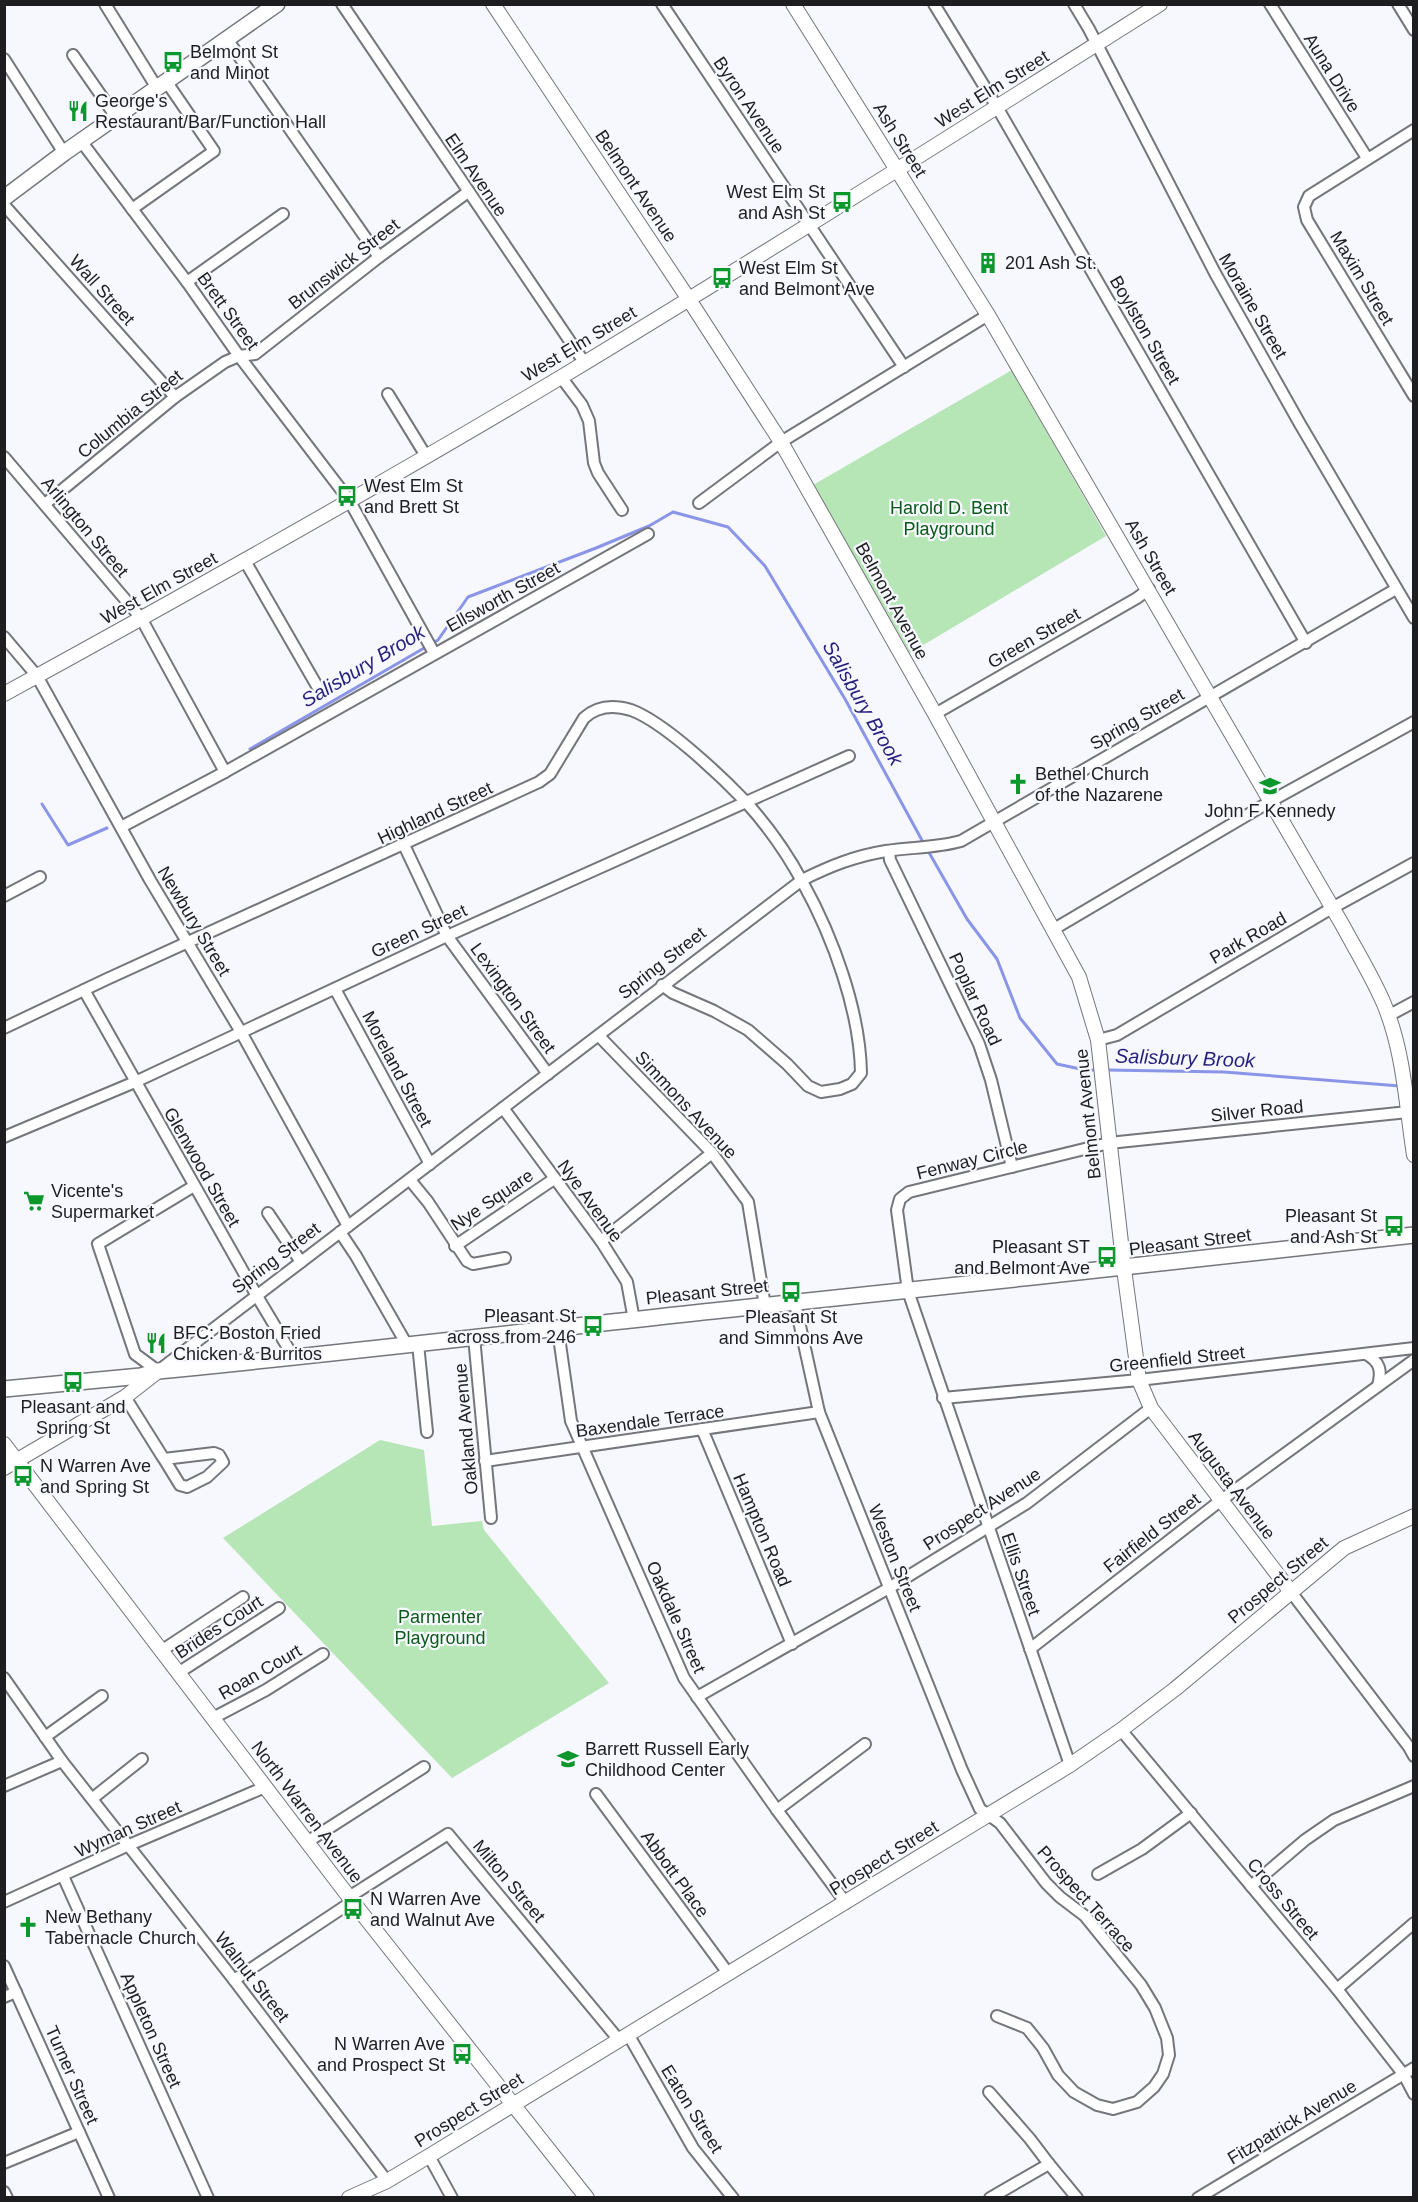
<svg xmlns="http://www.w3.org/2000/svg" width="1418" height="2202" font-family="Arial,sans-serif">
<rect width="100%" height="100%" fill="#f6f8fe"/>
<g fill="#b6e5b6">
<path d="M1012 370 1106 536 910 653 813 485Z"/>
<path d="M380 1440 424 1450 432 1526 482 1521 484 1530 609 1683 452 1778 223 1538Z"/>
</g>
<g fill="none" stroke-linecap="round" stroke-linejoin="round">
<g stroke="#8b95e7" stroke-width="3">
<path d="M250 749 438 640 468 597 596 548 649 526 673 512 728 527 765 566 845 699 924 844"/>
<path d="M42 804 68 845 107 828"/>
<path d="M927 849 967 919 997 959 1020 1018 1057 1064 1085 1070H1097"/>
<path d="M1107 1070 1224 1072 1400 1086"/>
</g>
<defs>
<g id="minor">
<path d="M105 4 157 88"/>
<path d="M342 4 584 362"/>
<path d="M662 4 904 367"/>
<path d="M934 4 997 107 1306 643"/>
<path d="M1074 4 1089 29 1215 273 1300 424 1414 618"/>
<path d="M1270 4 1367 158"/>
<path d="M1398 4 1414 30"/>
<path d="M227 39 379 257"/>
<path d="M73 55 116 117"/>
<path d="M4 59 64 153"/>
<path d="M1414 130 1309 196 1304 207 1307 220 1414 396"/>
<path d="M81 141 187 282 239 356 349 500 434 653"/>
<path d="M4 205 175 397"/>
<path d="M132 209 214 151 166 81"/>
<path d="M187 282 283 214"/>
<path d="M561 377 582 405 589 421 594 463 598 473 622 510"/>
<path d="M388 394 426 456"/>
<path d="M4 457 141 618 225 772"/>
<path d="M699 503 781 442 988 315"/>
<path d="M45 504 175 397 225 362 239 356 255 354 379 257 468 192"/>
<path d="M245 561 317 686"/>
<path d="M4 637 37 676 150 880 241 1032 348 1226"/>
<path d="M935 714 1137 598 1149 589"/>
<path d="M121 827 225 772 648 534"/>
<path d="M404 845 447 936 548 1074"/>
<path d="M889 851 890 860 979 1044 991 1080 1012 1167"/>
<path d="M4 896 40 877"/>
<path d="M1054 929 1271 801 1414 722"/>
<path d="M335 989 430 1164"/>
<path d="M84 990 257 1296 294 1358"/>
<path d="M1388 1016 1414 1002"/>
<path d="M4 1028 107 979 539 782 550 774 584 718C597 706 614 705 631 710 664 722 720 775 745 801 766 824 788 855 803 883 833 937 860 1011 861 1073L852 1084 840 1089 821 1092 808 1086 787 1064 748 1030 714 1011 673 993 662 985"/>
<path d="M599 1036 712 1153 748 1202 765 1306"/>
<path d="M1098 1040 1117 1035 1332 908 1414 863"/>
<path d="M503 1108 601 1241 627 1282 634 1320"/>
<path d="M4 1137 135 1082 447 936 849 756"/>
<path d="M410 1180 428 1202 467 1261 473 1264 505 1258"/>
<path d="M194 1186 98 1244 135 1354 158 1371 802 880C830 866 855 856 886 851 912 847 936 848 961 841L1396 589"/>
<path d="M268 1213 301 1262"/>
<path d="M340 1232 356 1256 407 1345"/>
<path d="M601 1241 712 1153"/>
<path d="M455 1246 554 1179"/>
<path d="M795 1303 819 1412 962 1770 980 1809 1000 1823 1046 1883 1060 1897 1085 1916 1141 1985 1155 2008 1167 2038 1169 2055 1163 2074 1154 2087 1137 2102 1113 2109 1097 2105 1074 2092 1058 2075 1043 2048 1027 2028 997 2016"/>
<path d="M558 1330 571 1421 684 1678 777 1810 846 1903"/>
<path d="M474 1337 491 1518"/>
<path d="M418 1344 427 1432"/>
<path d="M1366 1354C1380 1362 1382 1370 1378 1386"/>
<path d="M125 1397 162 1456 164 1459 180 1485 187 1487 207 1477 223 1462 219 1455 214 1453 164 1459"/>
<path d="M943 1398 1139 1380 1414 1348"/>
<path d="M702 1429 792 1644"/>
<path d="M485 1461 819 1412"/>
<path d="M1291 1592 1409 1747 1414 1756"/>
<path d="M1030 1649 1220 1501 1414 1360"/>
<path d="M161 1651 243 1597"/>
<path d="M178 1673 279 1608"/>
<path d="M4 1678 62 1761 234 1980 387 2181"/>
<path d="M697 1697 889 1588 1027 1503 1151 1408"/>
<path d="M213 1718 266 1690 323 1654"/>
<path d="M1121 1730 1337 1989 1404 2075 1414 2094"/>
<path d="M45 1737 102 1696"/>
<path d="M1070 1765 908 1291 897 1210 900 1199 909 1192 1109 1143 1408 1112"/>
<path d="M4 1786 62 1761"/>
<path d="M596 1794 728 1973"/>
<path d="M93 1798 142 1759"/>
<path d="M777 1810 865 1744"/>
<path d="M307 1842 424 1767"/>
<path d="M1098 1874 1142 1849 1191 1813"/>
<path d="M63 1876 208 2198"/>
<path d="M1251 1886 1305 1840 1334 1820 1414 1786"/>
<path d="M349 1897 448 1834 619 2040"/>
<path d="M4 1902 129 1845 265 1787"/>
<path d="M4 1966 109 2198"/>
<path d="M234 1980 353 1901"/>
<path d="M1337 1989 1414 1923"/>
<path d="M4 1997 16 1992"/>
<path d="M628 2034 693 2148 733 2198"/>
<path d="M989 2092 1030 2139 1049 2164"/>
<path d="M429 2156 452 2198"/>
<path d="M4 2163 79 2132"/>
<path d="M4 2192 7 2198"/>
<path d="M990 2198 1049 2164 1077 2198"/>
<path d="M1198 2198 1414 2068"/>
</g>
<g id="tertiary">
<path d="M493 4 688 298 781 442 935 714 1079 977 1098 1040 1124 1269 1139 1380 1151 1408 1291 1592"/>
<path d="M793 4 988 315 1343 926C1357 952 1373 978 1384 1004 1404 1052 1406 1104 1414 1155"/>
<path d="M4 694C192 591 379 486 563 376 763 255 962 129 1160 4"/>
<path d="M4 1444 349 1897 587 2198"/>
<path d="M4 1468 125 1397 157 1372"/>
<path d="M349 2198 387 2181 429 2156 1070 1765 1121 1730 1175 1689 1344 1548 1414 1516"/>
</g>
<g id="secondary">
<path d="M4 198 64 153 277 4"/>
<path d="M4 1389 141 1376 158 1371C344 1353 528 1331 713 1311 947 1286 1180 1262 1414 1235"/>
</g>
</defs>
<use href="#minor" stroke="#75767b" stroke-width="14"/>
<use href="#tertiary" stroke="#75767b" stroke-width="16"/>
<use href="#secondary" stroke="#75767b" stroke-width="18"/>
<use href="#minor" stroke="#fff" stroke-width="10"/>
<use href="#tertiary" stroke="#fff" stroke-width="14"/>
<use href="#secondary" stroke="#fff" stroke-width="15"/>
</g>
<defs>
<symbol id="bus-bare" viewBox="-9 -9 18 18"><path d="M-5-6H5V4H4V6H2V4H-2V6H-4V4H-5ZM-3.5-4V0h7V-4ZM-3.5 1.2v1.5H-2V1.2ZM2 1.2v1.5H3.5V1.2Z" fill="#0c972c" stroke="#f6f8fe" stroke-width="2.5" paint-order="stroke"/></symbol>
<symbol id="restaurant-bare" viewBox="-9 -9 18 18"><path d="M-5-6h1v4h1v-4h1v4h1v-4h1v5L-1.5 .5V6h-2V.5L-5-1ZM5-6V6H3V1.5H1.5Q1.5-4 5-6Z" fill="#0c972c" stroke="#f6f8fe" stroke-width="2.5" paint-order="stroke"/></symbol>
<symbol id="building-bare" viewBox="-9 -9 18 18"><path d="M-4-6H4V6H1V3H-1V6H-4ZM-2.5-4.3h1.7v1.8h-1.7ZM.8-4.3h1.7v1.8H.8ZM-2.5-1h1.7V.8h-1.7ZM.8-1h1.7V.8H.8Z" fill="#0c972c" stroke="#f6f8fe" stroke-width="2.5" paint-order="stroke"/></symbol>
<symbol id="church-bare" viewBox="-9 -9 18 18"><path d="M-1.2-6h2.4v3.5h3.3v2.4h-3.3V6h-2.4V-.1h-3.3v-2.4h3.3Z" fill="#0c972c" stroke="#f6f8fe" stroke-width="2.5" paint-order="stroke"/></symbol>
<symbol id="school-bare" viewBox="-9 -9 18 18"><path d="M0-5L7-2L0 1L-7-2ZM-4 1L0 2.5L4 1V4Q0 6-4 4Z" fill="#0c972c" stroke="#f6f8fe" stroke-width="2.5" paint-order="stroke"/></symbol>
<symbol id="supermarket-bare" viewBox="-9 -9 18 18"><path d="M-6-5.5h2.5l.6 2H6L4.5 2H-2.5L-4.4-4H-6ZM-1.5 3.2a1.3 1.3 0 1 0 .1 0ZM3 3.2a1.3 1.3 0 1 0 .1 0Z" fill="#0c972c" stroke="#f6f8fe" stroke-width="2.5" paint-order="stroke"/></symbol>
</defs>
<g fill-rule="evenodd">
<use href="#bus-bare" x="158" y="47" width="30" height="30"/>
<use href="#restaurant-bare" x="63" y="96" width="30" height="30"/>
<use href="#bus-bare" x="827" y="187" width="30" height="30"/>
<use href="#building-bare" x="973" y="248" width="30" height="30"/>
<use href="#bus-bare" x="707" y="263" width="30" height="30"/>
<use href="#bus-bare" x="332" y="481" width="30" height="30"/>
<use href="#church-bare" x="1003" y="769" width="30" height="30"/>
<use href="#school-bare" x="1255" y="771" width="30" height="30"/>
<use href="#supermarket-bare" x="19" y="1186" width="30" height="30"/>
<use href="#bus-bare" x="1379" y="1211" width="30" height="30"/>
<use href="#bus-bare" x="1092" y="1242" width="30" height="30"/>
<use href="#bus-bare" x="776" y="1277" width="30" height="30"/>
<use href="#bus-bare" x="578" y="1311" width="30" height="30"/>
<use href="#restaurant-bare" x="141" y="1328" width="30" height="30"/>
<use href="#bus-bare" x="58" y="1367" width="30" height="30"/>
<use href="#bus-bare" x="8" y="1461" width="30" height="30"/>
<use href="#school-bare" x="553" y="1744" width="30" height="30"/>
<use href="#bus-bare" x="338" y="1894" width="30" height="30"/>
<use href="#church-bare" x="13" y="1912" width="30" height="30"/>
<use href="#bus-bare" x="447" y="2039" width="30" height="30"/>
</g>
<g text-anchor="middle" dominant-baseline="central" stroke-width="4.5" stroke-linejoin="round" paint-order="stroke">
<g font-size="18" fill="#1e1e21" stroke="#f6f8fe" text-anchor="start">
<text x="190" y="52">Belmont St<tspan x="190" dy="21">and Minot</tspan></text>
<text x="95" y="101">George's<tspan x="95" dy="21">Restaurant/Bar/Function Hall</tspan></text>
<text x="825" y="192" text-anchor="end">West Elm St<tspan x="825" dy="21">and Ash St</tspan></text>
<text x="1005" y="263">201 Ash St.</text>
<text x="739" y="268">West Elm St<tspan x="739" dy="21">and Belmont Ave</tspan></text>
<text x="364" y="486">West Elm St<tspan x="364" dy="21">and Brett St</tspan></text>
<text x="1035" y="774">Bethel Church<tspan x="1035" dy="21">of the Nazarene</tspan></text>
<text x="1270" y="811" text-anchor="middle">John F Kennedy</text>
<text x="51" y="1191">Vicente's<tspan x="51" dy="21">Supermarket</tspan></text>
<text x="1377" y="1216" text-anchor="end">Pleasant St<tspan x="1377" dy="21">and Ash St</tspan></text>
<text x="1090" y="1247" text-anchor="end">Pleasant ST<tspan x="1090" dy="21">and Belmont Ave</tspan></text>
<text x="576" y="1316" text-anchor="end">Pleasant St<tspan x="576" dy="21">across from 246</tspan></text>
<text x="791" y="1317" text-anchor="middle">Pleasant St<tspan x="791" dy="21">and Simmons Ave</tspan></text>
<text x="173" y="1333">BFC: Boston Fried<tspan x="173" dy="21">Chicken &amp; Burritos</tspan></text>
<text x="73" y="1407" text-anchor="middle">Pleasant and<tspan x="73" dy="21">Spring St</tspan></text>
<text x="40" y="1466">N Warren Ave<tspan x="40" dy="21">and Spring St</tspan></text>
<text x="585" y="1749">Barrett Russell Early<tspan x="585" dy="21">Childhood Center</tspan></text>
<text x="370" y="1899">N Warren Ave<tspan x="370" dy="21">and Walnut Ave</tspan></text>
<text x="45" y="1917">New Bethany<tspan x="45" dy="21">Tabernacle Church</tspan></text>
<text x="445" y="2044" text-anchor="end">N Warren Ave<tspan x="445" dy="21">and Prospect St</tspan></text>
</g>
<g font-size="18" fill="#1e1e21" stroke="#f6f8fe">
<text transform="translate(1332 73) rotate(58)">Auna Drive</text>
<text transform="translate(992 89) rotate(-32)">West Elm Street</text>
<text transform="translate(749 105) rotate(56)">Byron Avenue</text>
<text transform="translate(900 140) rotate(58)">Ash Street</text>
<text transform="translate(476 175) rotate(56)">Elm Avenue</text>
<text transform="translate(636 186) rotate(56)">Belmont Avenue</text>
<text transform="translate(344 264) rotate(-38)">Brunswick Street</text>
<text transform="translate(1362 278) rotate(59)">Maxim Street</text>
<text transform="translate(102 290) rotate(48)">Wall Street</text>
<text transform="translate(1253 306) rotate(60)">Moraine Street</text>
<text transform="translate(228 311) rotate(54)">Brett Street</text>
<text transform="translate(1145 330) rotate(60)">Boylston Street</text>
<text transform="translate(579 344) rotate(-31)">West Elm Street</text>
<text transform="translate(130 414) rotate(-39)">Columbia Street</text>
<text transform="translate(85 527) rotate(50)">Arlington Street</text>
<text transform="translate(1151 557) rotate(60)">Ash Street</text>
<text transform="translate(159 588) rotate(-29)">West Elm Street</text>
<text transform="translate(503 597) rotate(-29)">Ellsworth Street</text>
<text transform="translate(892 601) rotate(61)">Belmont Avenue</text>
<text transform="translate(1034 638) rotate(-30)">Green Street</text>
<text transform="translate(1137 719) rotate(-30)">Spring Street</text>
<text transform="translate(435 813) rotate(-25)">Highland Street</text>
<text transform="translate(194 921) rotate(59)">Newbury Street</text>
<text transform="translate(419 931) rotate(-25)">Green Street</text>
<text transform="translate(1248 938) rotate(-30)">Park Road</text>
<text transform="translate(662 963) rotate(-38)">Spring Street</text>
<text transform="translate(513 998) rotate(54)">Lexington Street</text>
<text transform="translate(975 999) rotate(65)">Poplar Road</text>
<text transform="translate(397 1069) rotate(62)">Moreland Street</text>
<text transform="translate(686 1105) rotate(47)">Simmons Avenue</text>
<text transform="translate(1257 1111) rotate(-6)">Silver Road</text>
<text transform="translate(1088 1114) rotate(-96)">Belmont Avenue</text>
<text transform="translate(972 1160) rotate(-14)">Fenway Circle</text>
<text transform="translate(202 1167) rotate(60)">Glenwood Street</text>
<text transform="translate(492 1200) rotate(-34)">Nye Square</text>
<text transform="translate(590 1201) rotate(54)">Nye Avenue</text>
<text transform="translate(1190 1242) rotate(-7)">Pleasant Street</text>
<text transform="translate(276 1258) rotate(-37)">Spring Street</text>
<text transform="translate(707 1292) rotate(-6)">Pleasant Street</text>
<text transform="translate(1177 1359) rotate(-6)">Greenfield Street</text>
<text transform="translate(650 1421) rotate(-8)">Baxendale Terrace</text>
<text transform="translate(466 1429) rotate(-95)">Oakland Avenue</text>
<text transform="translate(1232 1485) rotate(53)">Augusta Avenue</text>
<text transform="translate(982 1509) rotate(-33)">Prospect Avenue</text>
<text transform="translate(762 1530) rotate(67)">Hampton Road</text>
<text transform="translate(1152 1533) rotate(-38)">Fairfield Street</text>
<text transform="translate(895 1558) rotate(68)">Weston Street</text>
<text transform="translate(1021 1574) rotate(71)">Ellis Street</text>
<text transform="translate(1278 1580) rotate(-40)">Prospect Street</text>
<text transform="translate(676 1617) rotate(66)">Oakdale Street</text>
<text transform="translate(219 1627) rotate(-33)">Brides Court</text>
<text transform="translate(260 1672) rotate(-30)">Roan Court</text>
<text transform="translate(307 1812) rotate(53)">North Warren Avenue</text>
<text transform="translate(128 1829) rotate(-24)">Wyman Street</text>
<text transform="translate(884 1858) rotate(-32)">Prospect Street</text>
<text transform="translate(675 1874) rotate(54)">Abbott Place</text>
<text transform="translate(509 1881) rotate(50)">Milton Street</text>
<text transform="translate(1086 1899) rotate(48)">Prospect Terrace</text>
<text transform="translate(1283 1899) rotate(50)">Cross Street</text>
<text transform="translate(252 1977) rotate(52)">Walnut Street</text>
<text transform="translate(151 2030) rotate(66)">Appleton Street</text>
<text transform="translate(72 2075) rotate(66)">Turner Street</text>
<text transform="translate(692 2109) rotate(58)">Eaton Street</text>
<text transform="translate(469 2110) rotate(-32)">Prospect Street</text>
<text transform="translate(1292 2122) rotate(-31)">Fitzpatrick Avenue</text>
</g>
<g font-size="18" fill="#0a5919" stroke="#f6f8fe">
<text x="949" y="508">Harold D. Bent<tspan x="949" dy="21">Playground</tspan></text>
<text x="440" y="1617">Parmenter<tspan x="440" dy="21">Playground</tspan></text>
</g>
<g font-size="20" font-style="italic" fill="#271e7c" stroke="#f6f8fe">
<text transform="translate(363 666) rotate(-31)">Salisbury Brook</text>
<text transform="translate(863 703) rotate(60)">Salisbury Brook</text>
<text transform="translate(1185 1058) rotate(2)">Salisbury Brook</text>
</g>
</g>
<rect width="1418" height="2202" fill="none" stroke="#1e1e21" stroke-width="12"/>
</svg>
